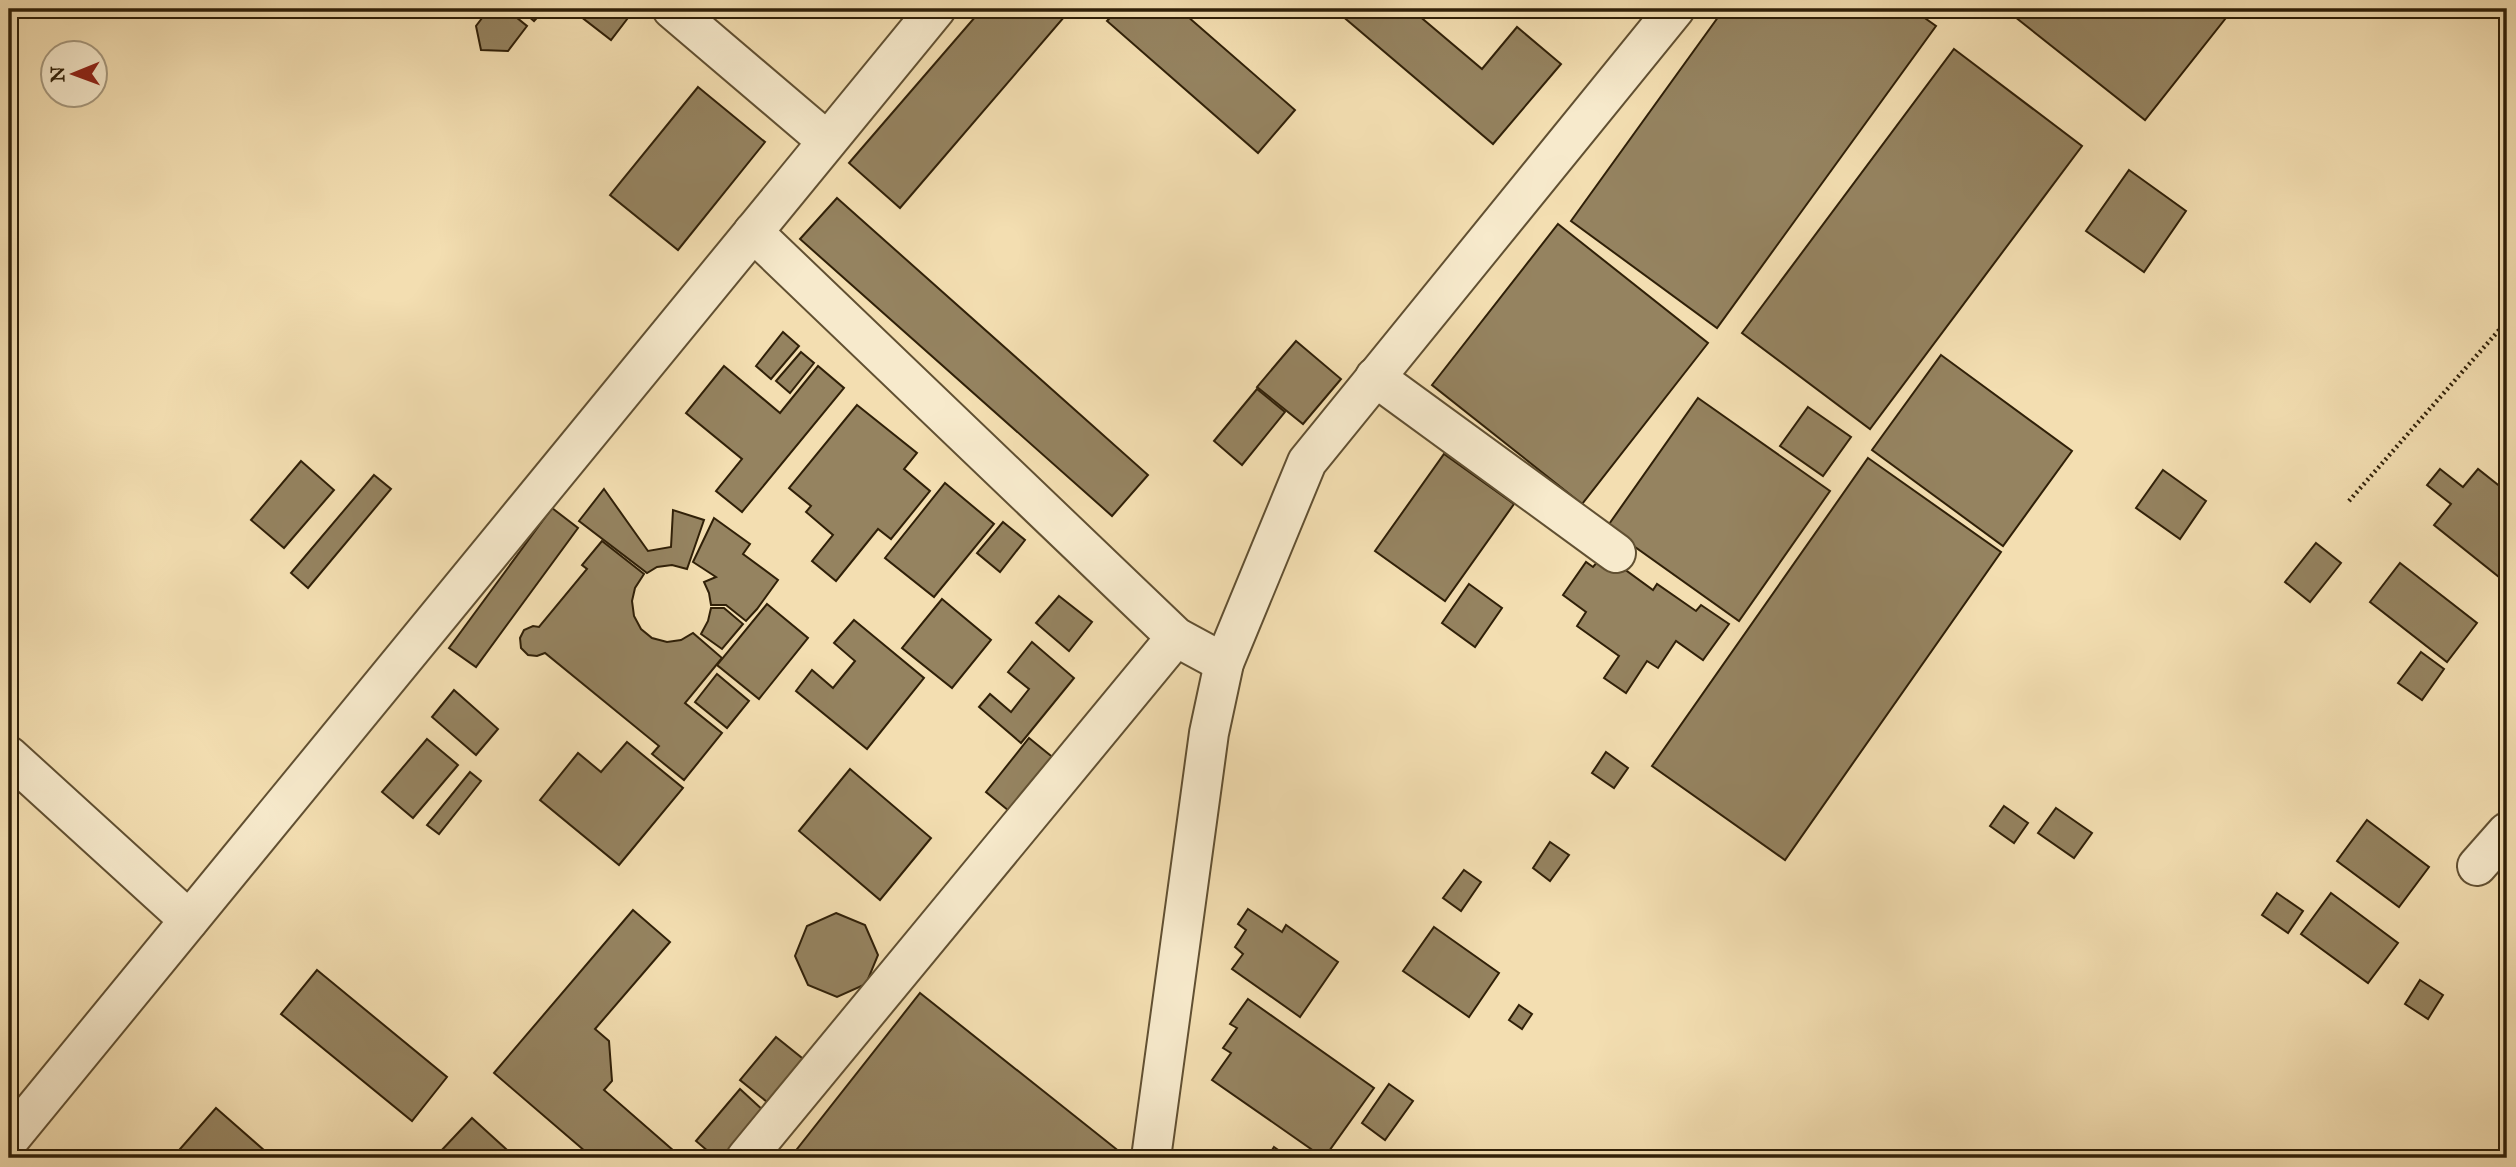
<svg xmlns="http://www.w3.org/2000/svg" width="2516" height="1167" font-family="'IM FELL Great Primer',serif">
<rect width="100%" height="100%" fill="#f3deb1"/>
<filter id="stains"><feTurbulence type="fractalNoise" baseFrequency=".00286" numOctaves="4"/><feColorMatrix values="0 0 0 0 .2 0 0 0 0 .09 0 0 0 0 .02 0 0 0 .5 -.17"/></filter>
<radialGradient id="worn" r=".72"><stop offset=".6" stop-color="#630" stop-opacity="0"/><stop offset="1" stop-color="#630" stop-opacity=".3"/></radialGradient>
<g fill="#958360" stroke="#302008" stroke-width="2">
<path d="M386 9H425L415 15 403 17 391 14Z"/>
<path d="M489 9H506L527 26 508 51 481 50 476 26Z"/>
<path d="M520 9H545L534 21Z"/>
<path d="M586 9H625L631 14 611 40 580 16Z"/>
<path d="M982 9H1071L900 208 849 163Z"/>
<path d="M1118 9H1179L1295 110 1258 153 1107 21Z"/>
<path d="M1334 9H1411L1482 69 1517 27 1561 64 1493 144Z"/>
<path d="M1724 9H1912L1936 26 1717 328 1571 221Z"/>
<path d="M2005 9H2233L2145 120Z"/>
<path d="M1954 49 2082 146 1870 429 1742 333Z"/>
<path d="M698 87 765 142 678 250 610 195Z"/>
<path d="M2129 170 2186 211 2144 272 2086 231Z"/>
<path d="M837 198 1148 475 1112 516 800 239Z"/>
<path d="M1558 224 1708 343 1582 504 1432 385Z"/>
<path d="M783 332 799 346 771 379 756 366Z"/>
<path d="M1296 341 1341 379 1303 424 1257 387Z"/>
<path d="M801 352 814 363 790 393 776 381Z"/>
<path d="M1941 355 2072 451 2003 546 1872 450Z"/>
<path d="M724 366 780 413 818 366 844 388 742 512 716 491 742 459 686 413Z"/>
<path d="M1257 389 1285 412 1242 465 1214 441Z"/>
<path d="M1698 398 1830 491 1739 621 1607 527Z"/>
<path d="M857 405 917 453 904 469 930 491 891 539 878 529 836 581 812 561 833 535 806 512 811 506 789 488Z"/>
<path d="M1808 407 1851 437 1823 476 1780 446Z"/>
<path d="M1444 454 1514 504 1445 601 1375 551Z"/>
<path d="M1868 458 2001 552 1785 860 1652 766Z"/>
<path d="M301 461 334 490 284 548 251 520Z"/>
<path d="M2440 469 2463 487 2478 469 2507 492V566L2499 577 2434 525 2451 504 2427 485Z"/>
<path d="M2163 470 2206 501 2180 539 2136 508Z"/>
<path d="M374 475 391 489 308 588 291 573Z"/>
<path d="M945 483 994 524 934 597 885 558Z"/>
<path d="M604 489 648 551 671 547 673 510 704 520 687 569 672 565 657 567 647 573 579 521Z"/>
<path d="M552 508 578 528 476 667 449 648Z"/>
<path d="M714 518 750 544 743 554 778 580 757 609 746 621 726 605H711L709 593 704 582 716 577 693 562Z"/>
<path d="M1003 522 1025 540 1000 572 977 553Z"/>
<path d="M602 541 644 574 635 588 632 601 634 616 641 629 652 638 667 642 681 640 693 633 722 658 685 703 722 733 684 780 652 754 659 746 545 653 537 656 528 655 521 648 520 638 524 630 533 626 539 627 587 569 582 565Z"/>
<path d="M2316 543 2341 563 2310 602 2285 582Z"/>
<path d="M1599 560 1616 572 1620 566 1653 590 1657 584 1696 611 1701 605 1729 624 1703 660 1676 641 1658 668 1647 661 1626 693 1604 678 1619 656 1577 626 1586 612 1563 595 1586 562 1593 567Z"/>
<path d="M2400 563 2477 623 2447 662 2370 602Z"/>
<path d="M1469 584 1502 608 1475 647 1442 623Z"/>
<path d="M1059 596 1092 622 1069 651 1036 623Z"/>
<path d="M942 599 991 640 952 688 902 648Z"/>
<path d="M767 604 808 638 759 699 717 665Z"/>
<path d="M711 608H724L743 624 722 649 701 634 708 621Z"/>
<path d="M854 620 924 678 867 749 796 691 812 670 833 688 855 661 834 643Z"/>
<path d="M1032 642 1074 678 1021 743 979 707 990 694 1011 712 1029 689 1008 672Z"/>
<path d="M2421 652 2444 669 2422 700 2398 683Z"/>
<path d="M717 674 749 701 727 728 695 702Z"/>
<path d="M454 690 498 729 476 755 432 717Z"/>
<path d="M1029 738 1061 764 1009 811 986 792Z"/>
<path d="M427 739 458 765 413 818 382 792Z"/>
<path d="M627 742 683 788 619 865 540 800 578 753 601 772Z"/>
<path d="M1606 752 1628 768 1614 788 1592 773Z"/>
<path d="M850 769 931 838 880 900 799 831Z"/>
<path d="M470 772 481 781 439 834 427 825Z"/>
<path d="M2004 806 2028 823 2014 843 1990 826Z"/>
<path d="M2056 808 2092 833 2074 858 2038 833Z"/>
<path d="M2367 820 2429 867 2399 907 2337 861Z"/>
<path d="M1550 842 1569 855 1550 881 1533 868Z"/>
<path d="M1464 870 1481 882 1461 911 1443 898Z"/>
<path d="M2277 893 2303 911 2288 933 2262 915Z"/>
<path d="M2331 893 2398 943 2368 983 2301 934Z"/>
<path d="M1248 909 1282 932 1286 925 1338 962 1300 1017 1232 969 1243 954 1235 947 1246 930 1238 924Z"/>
<path d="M633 910 670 942 595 1029 609 1041 612 1081 604 1090 682 1158H593L494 1073Z"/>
<path d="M836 913 865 925 878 955 866 984 837 997 808 985 795 956 807 926Z"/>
<path d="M1434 927 1499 973 1469 1017 1403 971Z"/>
<path d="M317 970 447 1077 412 1121 281 1014Z"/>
<path d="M2420 980 2443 995 2428 1019 2405 1004Z"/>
<path d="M920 993 1125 1156 1123 1158H790Z"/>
<path d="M1248 999 1374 1088 1324 1158 1212 1080 1231 1053 1223 1048 1237 1028 1230 1024Z"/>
<path d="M1519 1005 1532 1014 1522 1029 1509 1020Z"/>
<path d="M776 1037 807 1062 772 1106 740 1080Z"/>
<path d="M1389 1084 1413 1101 1385 1140 1362 1123Z"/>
<path d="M740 1089 765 1112 726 1158H716L696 1141Z"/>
<path d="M216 1108 273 1158 173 1157Z"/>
<path d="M472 1118 516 1158H444L439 1153Z"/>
<path d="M1274 1147 1290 1158H1267Z"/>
</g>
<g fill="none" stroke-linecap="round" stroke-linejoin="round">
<defs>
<g id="minor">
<path d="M672 9 827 141"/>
<path d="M753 232 1176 637 1224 663"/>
<path d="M1375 377 1616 553"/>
<path d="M9 756 189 920"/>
<path d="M2477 866 2507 832"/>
<path d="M9 1140 936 9"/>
<path d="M746 1158 1176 637"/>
<path d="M1151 1158 1209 733 1224 663 1307 462 1675 9"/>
</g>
</defs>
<use href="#minor" stroke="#615032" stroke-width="42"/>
<path stroke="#302008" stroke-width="4.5" stroke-dasharray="2 3.5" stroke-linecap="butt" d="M2349 501 2507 321"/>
<use href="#minor" stroke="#f7eacc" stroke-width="38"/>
</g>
<rect width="2516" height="1167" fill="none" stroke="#f3deb1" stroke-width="35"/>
<rect x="10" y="10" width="2495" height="1146" fill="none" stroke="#302008" stroke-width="3.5"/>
<rect x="18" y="18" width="2481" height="1132" fill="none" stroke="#302008" stroke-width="2"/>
<g transform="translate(74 74) rotate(269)"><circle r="33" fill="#f7eacc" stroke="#a7997e" stroke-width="2"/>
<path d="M0-5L12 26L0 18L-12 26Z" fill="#8f2418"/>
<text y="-10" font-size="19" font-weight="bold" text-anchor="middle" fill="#302008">N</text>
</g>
<rect width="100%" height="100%" filter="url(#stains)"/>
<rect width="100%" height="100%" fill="url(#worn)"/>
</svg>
